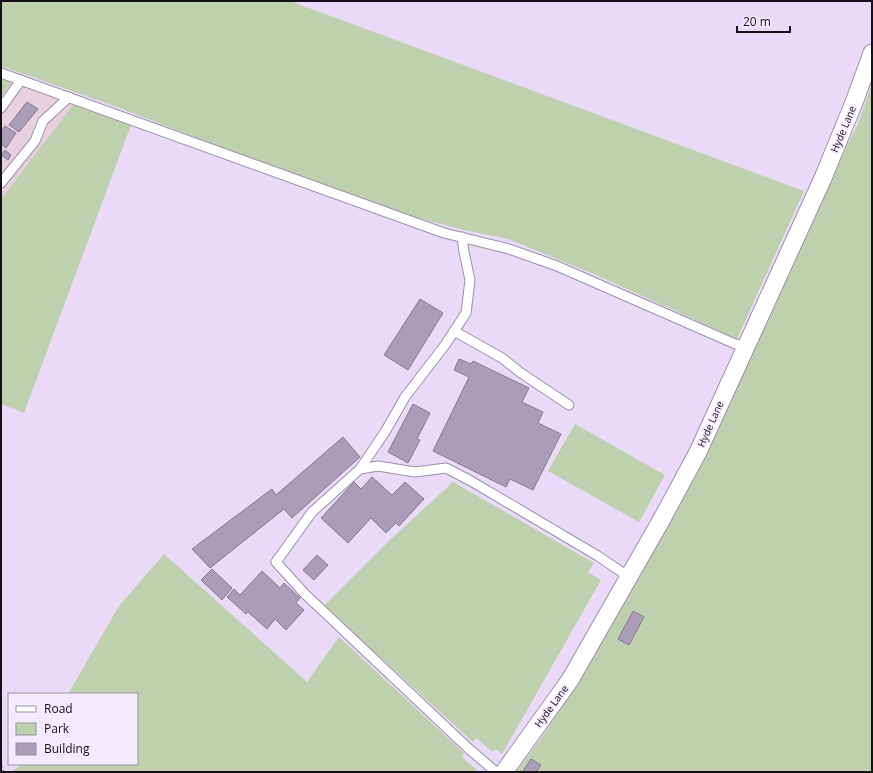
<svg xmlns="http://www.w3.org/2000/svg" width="873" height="773" font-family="'Open Sans',sans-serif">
<rect width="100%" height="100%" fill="#e9dbf7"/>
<path fill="#e7d1de" d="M13 80 74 103 64 117 1 199V97Z"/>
<g fill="#bed0ae">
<path d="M1 1H290L804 191 737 339 596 275 508 239 464 230 411 216 282 171 117 107 1 66Z"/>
<path d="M1 76 13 80 1 97Z"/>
<path d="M872 84V772H516L543 736 590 660 642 573 705 452 826 186 858 124Z"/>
<path d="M74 103 131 125 24 413 1 404V199L64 117Z"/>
<path d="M575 424 665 475 639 522 548 471Z"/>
<path d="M453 482 594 563 588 572 601 580 502 754 496 749 493 752 476 738 473 742 324 606 391 539Z"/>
<path d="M164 554 307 682 339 637 464 753 462 757 479 772H11L22 764H137V694H68L119 606Z"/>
</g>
<g fill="#a99db7" stroke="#867a93">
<path d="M27 102 38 109 19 132 9 125Z"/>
<path d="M5 126 16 133 6 148 1 144V131Z"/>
<path d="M5 150 11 155 8 160 1 155Z"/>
<path d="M420 299 443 313 408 370 384 355Z"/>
<path d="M459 359 471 364 473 361 529 388 522 402 543 412 538 423 561 434 533 490 510 479 506 487 433 451 469 377 454 370Z"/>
<path d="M413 404 430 413 417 439 420 440 408 463 388 452Z"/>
<path d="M343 437 360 457 292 518 284 509 210 568 192 549 272 489 276 495Z"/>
<path d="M372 477 392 495 405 482 424 499 399 526 396 523 386 533 371 518 348 543 321 518 354 482 361 489Z"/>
<path d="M317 555 328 565 314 580 303 570Z"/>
<path d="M212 569 232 588 222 600 201 580Z"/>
<path d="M262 571 280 588 284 583 300 598 296 603 304 610 286 630 275 619 267 629 248 612 246 614 227 597 234 589 240 595Z"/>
<path d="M633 611 644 617 629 645 618 639Z"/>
<path d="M531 759 541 765 536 772H524L523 771Z"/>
</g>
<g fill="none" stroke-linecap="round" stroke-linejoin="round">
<defs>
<g id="lane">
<path d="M1 73 444 233 509 249 557 266 733 343 745 347"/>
<path d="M1 108 21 80"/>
<path d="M1 183 35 141 43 121 69 97"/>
<path d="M454 331 502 358 521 373 569 405"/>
<path d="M360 469 385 432 405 397 445 345 466 313 470 280 464 252 462 237"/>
<path d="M496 772 468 748 305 594 276 562 312 512 360 469 378 466 415 472 446 468 471 481 598 556 629 577"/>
</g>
<path id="street" d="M504 772 570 680 663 517 698 452 823 178 855 100 872 53"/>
</defs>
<use href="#lane" stroke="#9c8fa9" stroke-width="11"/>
<use href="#street" stroke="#9c8fa9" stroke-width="19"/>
<path stroke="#8e8498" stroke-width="2.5" stroke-dasharray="2 2" stroke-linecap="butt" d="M1 766 3 772"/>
<use href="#lane" stroke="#fff" stroke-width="9"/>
<use href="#street" stroke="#fff" stroke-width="17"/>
</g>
<g text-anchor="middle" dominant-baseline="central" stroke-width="3.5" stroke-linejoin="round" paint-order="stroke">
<g font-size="10" fill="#140f19" stroke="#f3ebfc">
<text transform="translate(843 129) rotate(-67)">Hyde Lane</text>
<text transform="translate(710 424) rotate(-66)">Hyde Lane</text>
<text transform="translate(551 706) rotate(-54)">Hyde Lane</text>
</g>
</g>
<rect width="873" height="773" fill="none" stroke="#140f19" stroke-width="4"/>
<rect x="8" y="693" width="130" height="72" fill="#f3ebfc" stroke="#9a93a1"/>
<rect x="16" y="706" width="20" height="6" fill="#ffffff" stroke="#9a93a1"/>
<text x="44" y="713" font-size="12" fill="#140f19">Road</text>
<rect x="16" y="723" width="20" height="12" fill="#bed0ae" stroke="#9a93a1"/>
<text x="44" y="733" font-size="12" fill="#140f19">Park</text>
<rect x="16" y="743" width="20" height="12" fill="#a99db7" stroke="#9a93a1"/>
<text x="44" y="753" font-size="12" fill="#140f19">Building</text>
<path d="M737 26v6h53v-6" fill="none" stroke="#140f19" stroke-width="2"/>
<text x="743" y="26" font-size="12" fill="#140f19" stroke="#f3ebfc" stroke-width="3" paint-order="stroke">20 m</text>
</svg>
